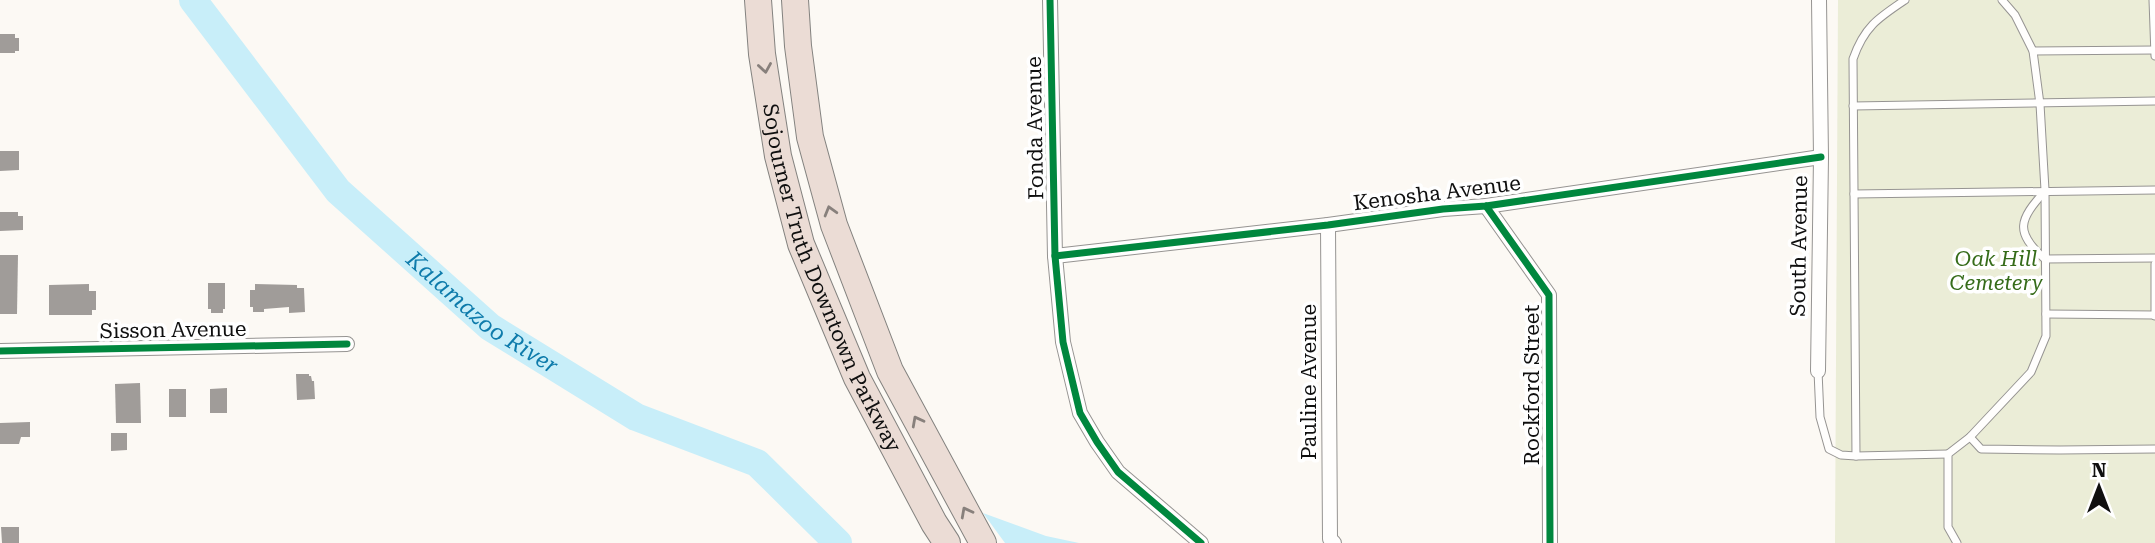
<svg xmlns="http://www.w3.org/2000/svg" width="2155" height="543" font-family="'Roboto Serif',serif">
<rect width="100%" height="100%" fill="#fcf9f4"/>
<path fill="#ebedd7" d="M1838 0H2155V543H1835Z"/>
<path fill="#c8eef9" d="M983 513 1046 536 1079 543H1005Z"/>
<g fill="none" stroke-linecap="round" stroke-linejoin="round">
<path stroke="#c8eef9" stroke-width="28" id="s1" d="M193 0 338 191 490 327 636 417 757 463 838 543"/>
</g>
<g fill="#a09c99">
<path d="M0 34H15V38H19V51H15V53H0Z"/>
<path d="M0 151H19V170L0 171Z"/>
<path d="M0 212H18V216H23V230L0 231Z"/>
<path d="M0 255H18L17 314H0Z"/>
<path d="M208 283H225V309H223V313H211V309H208Z"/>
<path d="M89 284V291H96V310H92V315H49V285Z"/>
<path d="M255 284 297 285V288H304L305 312 289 313V307L264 309V312H253V307H250V290H255Z"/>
<path d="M296 374H309V376H311L312 381H314L315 399 297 400Z"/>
<path d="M140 383 141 423H116L115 384Z"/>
<path d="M227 388V413H210V389Z"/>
<rect x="169" y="389" width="17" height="28"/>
<path d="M30 422V437H21L19 444H0V423Z"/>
<path d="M111 433H127V450L111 451Z"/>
<path d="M1 527H19V543H2Z"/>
</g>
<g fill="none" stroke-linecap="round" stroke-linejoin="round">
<defs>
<g id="service">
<path d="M2153 0 2155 56"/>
<path d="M2033 51 2155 50"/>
<path d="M1853 106 2155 101"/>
<path d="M2045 191C2019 220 2014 232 2045 259L2155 258"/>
<path d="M1854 194 2155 190"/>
<path d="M2046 314 2155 315"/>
<path d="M2155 316V264"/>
<path d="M1818 371 1820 417 1829 449 1841 455 1856 456 1948 454"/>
<path d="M1970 437 1981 449 2060 450 2155 449"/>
<path d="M1856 456 1853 59C1864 27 1878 18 1905 0"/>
<path d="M1957 543 1948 527V454L1970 437 2031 372 2046 336 2045 190 2040 104 2033 51 2015 15 2002 0"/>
</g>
<g id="minor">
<path d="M1050 0 1055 256 1063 342 1080 413 1097 442 1118 472 1201 543"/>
<path d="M1486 206 1549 295 1550 543"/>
<path d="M1328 225 1330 539 1334 543"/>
<path d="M1055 256 1328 225 1443 209 1486 206 1821 157"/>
<path d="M0 351 347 344"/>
<path d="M1818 371 1821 157 1819 0"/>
</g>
<g id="motorway">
<path id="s2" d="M758 0 762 54 778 156 801 244 857 378 934 523 947 543"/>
<path d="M795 0 798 46 810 137 834 225 890 371 983 543"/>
</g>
</defs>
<use href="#service" stroke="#969492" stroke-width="9"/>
<use href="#minor" stroke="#969492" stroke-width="16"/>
<use href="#motorway" stroke="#83827f" stroke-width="28"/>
<use href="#service" stroke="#fffefd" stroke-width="7"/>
<use href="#minor" stroke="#fffefd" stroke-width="14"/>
<use href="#motorway" stroke="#ebdcd5" stroke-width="26"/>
<defs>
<g id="cycleway">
<path d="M1050 0 1055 256 1063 342 1080 413 1097 442 1118 472 1201 543"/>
<path d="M1486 206 1549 295 1550 543"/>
<path d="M1055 256 1328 225 1443 209 1486 206 1821 157"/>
<path d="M0 351 347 344"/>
</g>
</defs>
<use href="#cycleway" stroke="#fff" stroke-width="11"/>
<use href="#cycleway" stroke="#00873e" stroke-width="7"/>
</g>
<defs><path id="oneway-chevron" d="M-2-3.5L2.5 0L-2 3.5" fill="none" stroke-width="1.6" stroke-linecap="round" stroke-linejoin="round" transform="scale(1.75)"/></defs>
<g stroke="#88807c">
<use href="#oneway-chevron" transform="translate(765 68) rotate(81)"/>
<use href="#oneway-chevron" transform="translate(830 211) rotate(-106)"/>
<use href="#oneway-chevron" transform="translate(917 421) rotate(-118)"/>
<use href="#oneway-chevron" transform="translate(966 512) rotate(-118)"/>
</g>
<g text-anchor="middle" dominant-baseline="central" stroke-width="7" stroke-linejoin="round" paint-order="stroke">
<g font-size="21" fill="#0f0f0f" stroke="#fff">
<text transform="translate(1035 128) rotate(-91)">Fonda Avenue</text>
<text transform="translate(1437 193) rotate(-7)">Kenosha Avenue</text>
<text transform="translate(1799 246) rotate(-89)">South Avenue</text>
<text stroke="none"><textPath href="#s2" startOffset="290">Sojourner Truth Downtown Parkway</textPath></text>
<text transform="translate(173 330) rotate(-1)">Sisson Avenue</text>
<text transform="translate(1309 382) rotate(-90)">Pauline Avenue</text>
<text transform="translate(1532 385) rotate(-90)">Rockford Street</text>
</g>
<g font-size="21" font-style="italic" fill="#366c1a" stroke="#fff">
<text x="1996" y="259">Oak Hill<tspan x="1996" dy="24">Cemetery</tspan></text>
</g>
<g font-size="23" font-style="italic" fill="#0e7bab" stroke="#fff">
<text stroke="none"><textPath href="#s1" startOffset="429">Kalamazoo River</textPath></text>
</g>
</g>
<g transform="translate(2099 487)" stroke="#ffffff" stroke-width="5" paint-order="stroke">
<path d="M0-5L12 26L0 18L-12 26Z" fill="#0f0f0f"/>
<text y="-10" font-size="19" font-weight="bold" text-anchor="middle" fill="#0f0f0f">N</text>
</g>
</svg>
